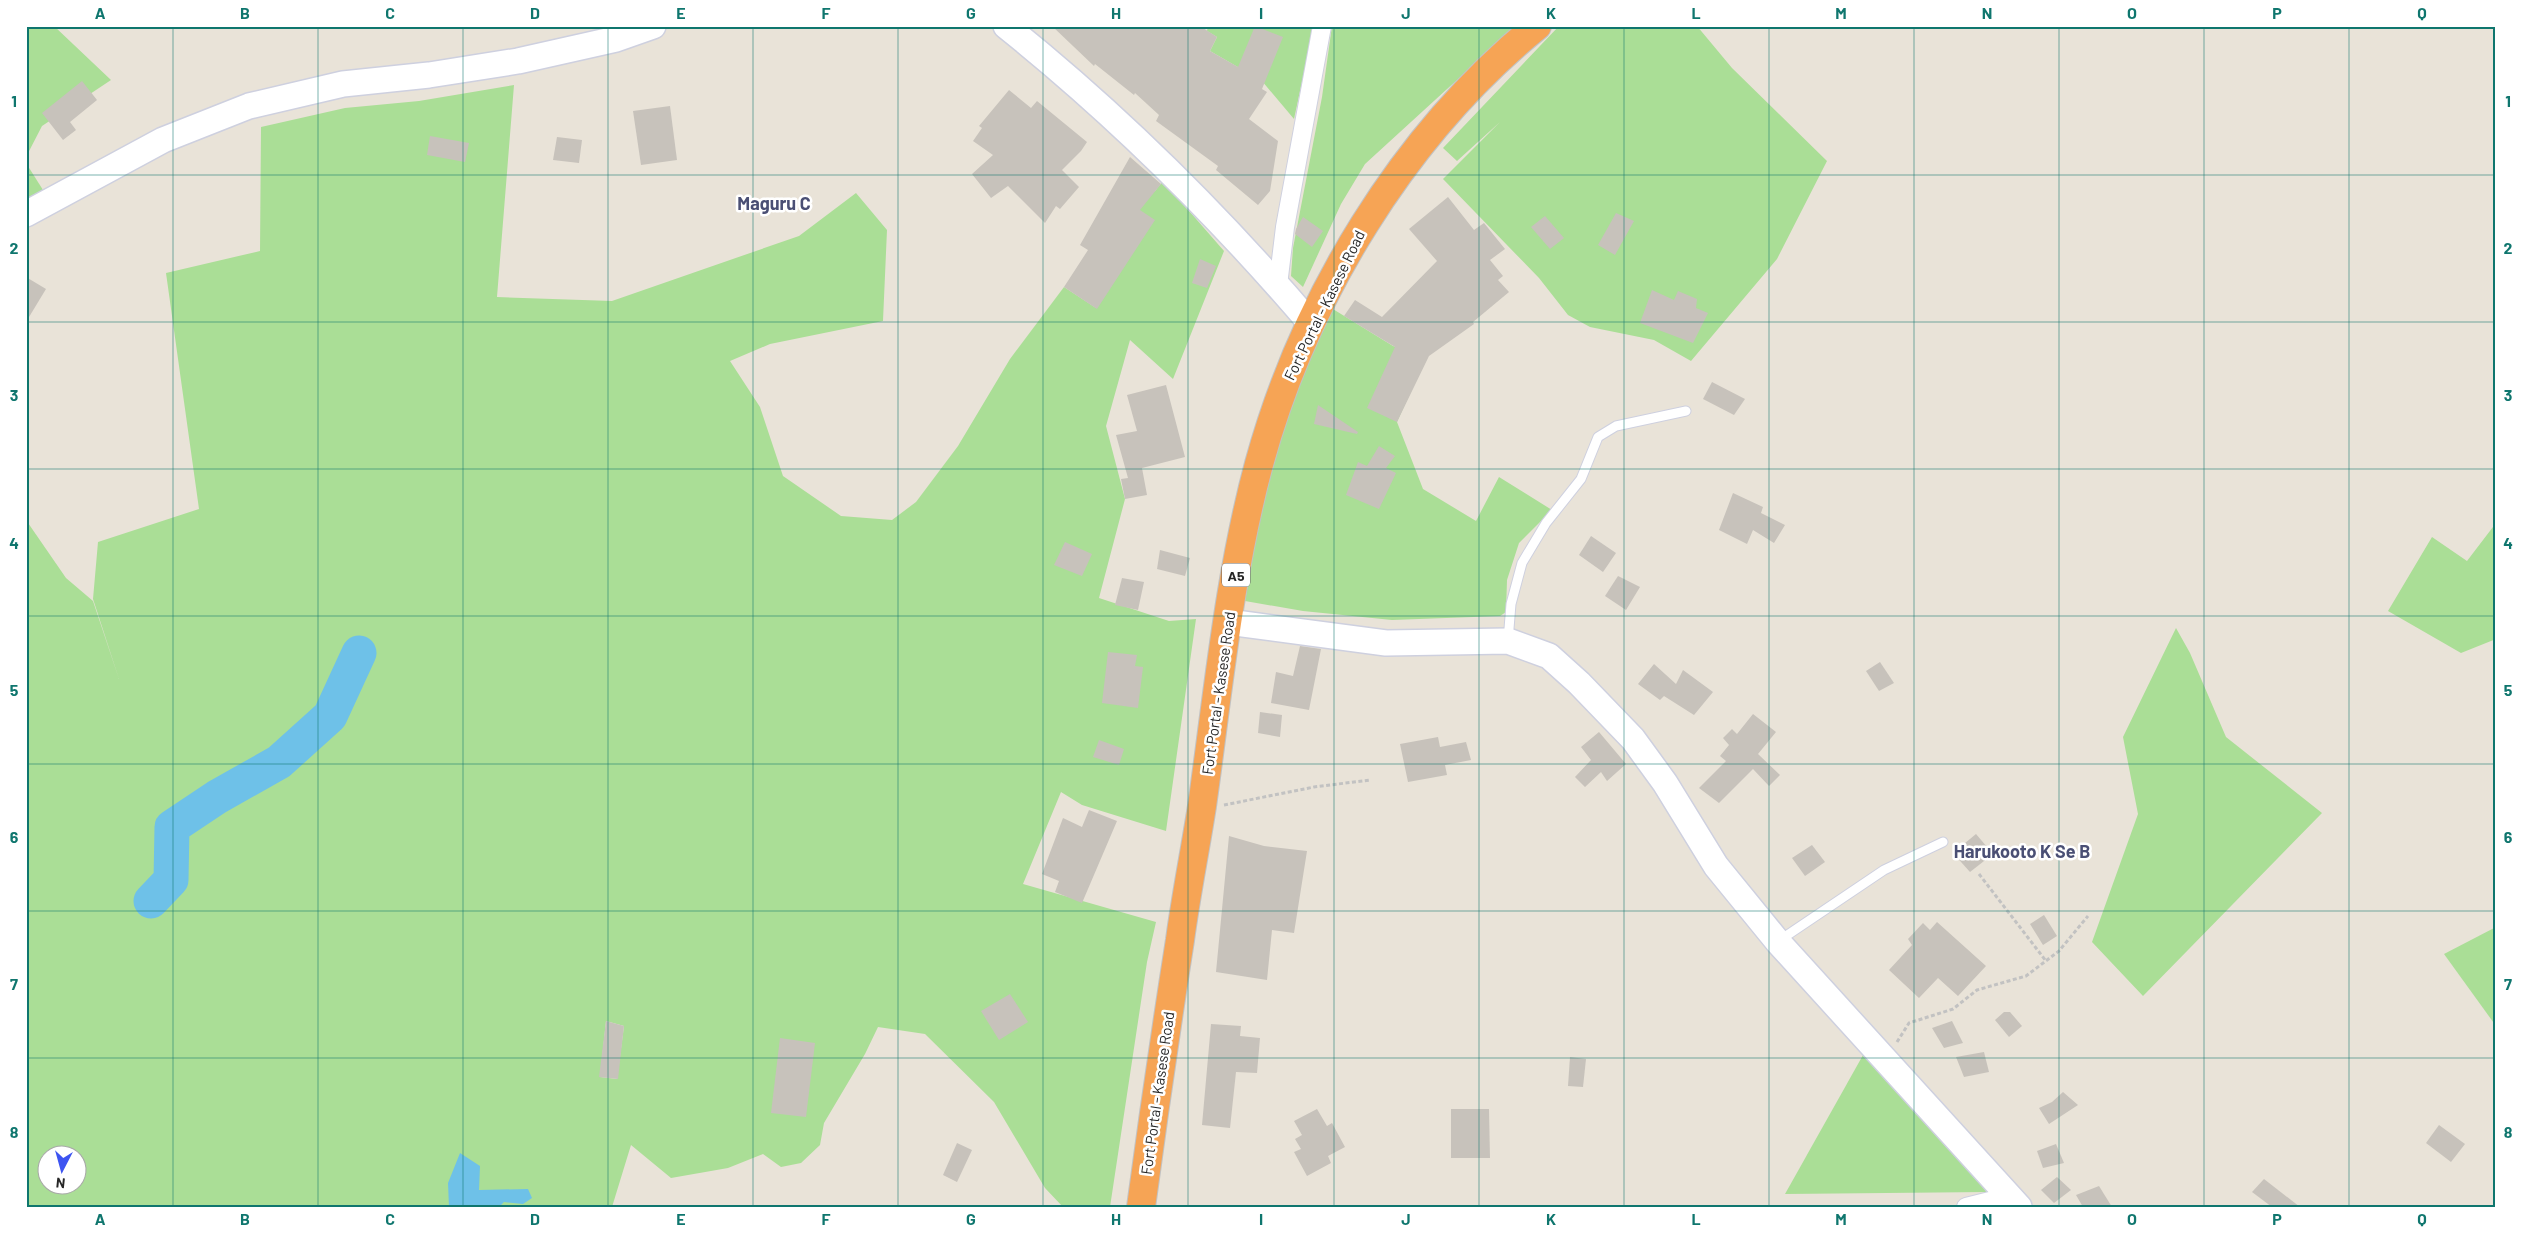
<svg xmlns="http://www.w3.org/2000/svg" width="2522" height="1233" font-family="Barlow,sans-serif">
<rect width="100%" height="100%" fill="#e9e3d8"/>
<g fill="#aade96" fill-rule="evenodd">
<path d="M26 26H54L111 80 42 126 26 157Z"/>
<path d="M1208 26H1314L1294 119 1262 81 1210 51 1217 37 1207 31Z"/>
<path d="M1332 26H1516L1365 164 1341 204 1303 287 1291 276 1293 248 1322 97Z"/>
<path d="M1559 26H1697L1732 68 1827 161 1777 259 1691 361 1654 340 1590 327 1568 315 1539 278 1443 179 1500 122 1457 161 1443 148Z"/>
<path d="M514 85 497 297 612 301 799 236 856 193 887 230 883 321 770 344 730 361 760 407 783 476 841 516 892 520 916 502 958 446 1010 359 1064 287 1096 308 1119 197 1155 191 1163 181 1224 251 1173 379 1130 340 1106 426 1125 499 1099 598 1169 621 1196 619 1166 831 1082 805 1061 792 1023 884 1156 922 1147 962 1110 1207H1063L1045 1188 994 1102 925 1034 878 1027 865 1054 824 1123 820 1145 801 1163 781 1167 763 1154 728 1168 671 1178 631 1145 612 1207H26V520L66 578 93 601 119 679 93 599 98 542 199 509 166 273 260 251 261 127 345 108 419 101ZM606 1021 624 1026 617 1079 600 1077ZM48 1156H78V1186H48Z"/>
<path d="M26 163 43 190 26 200Z"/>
<path d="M1328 306 1393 346 1426 358 1397 422 1423 489 1476 521 1499 477 1552 510 1519 543 1507 580 1506 612 1500 616 1392 620 1303 611 1245 601 1274 432Z"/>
<path d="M2496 523V639L2461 653 2388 611 2432 537 2467 561Z"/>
<path d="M2176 628 2190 653 2226 737 2322 813 2143 996 2092 942 2138 814 2123 737Z"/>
<path d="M2496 927V1026L2444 954Z"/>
<path d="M1867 1048 1987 1184V1192L1785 1194Z"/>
</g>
<path fill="#6ec1e8" d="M460 1153 480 1166 479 1190 528 1189 532 1198 523 1204 504 1202 499 1207H449L448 1183Z"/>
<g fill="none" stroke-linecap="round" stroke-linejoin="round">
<path stroke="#6ec1e8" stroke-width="35" d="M151 901 171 880 172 827 217 797 279 762 330 716 359 653"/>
</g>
<g fill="#c7c2bb">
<path d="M1052 26H1200L1217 37 1210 51 1238 67 1255 26 1283 37 1262 89 1267 92 1249 119 1278 141 1270 191 1258 205 1216 170 1218 166 1156 121 1159 115 1135 93 1134 95 1095 64 1094 66Z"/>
<path d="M82 81 97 100 70 122 76 130 63 140 42 113Z"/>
<path d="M1009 90 1031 108 1037 101 1087 142 1081 151 1062 170 1079 187 1060 209 1056 206 1045 223 1008 186 991 198 972 174 993 155 973 141 982 128 979 126Z"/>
<path d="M670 106 677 160 641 165 633 111Z"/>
<path d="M430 136 469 143 465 162 427 155Z"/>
<path d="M557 137 582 140 579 163 553 160Z"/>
<path d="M1130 157 1161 184 1140 210 1155 220 1097 309 1064 287 1088 250 1080 245Z"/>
<path d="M1448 197 1474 230 1484 223 1505 249 1490 260 1503 276 1498 280 1509 292 1473 322 1474 324 1429 356 1397 422 1367 408 1395 347 1344 316 1355 300 1382 317 1437 261 1409 229Z"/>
<path d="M1616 213 1634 221 1615 255 1598 245Z"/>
<path d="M1545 216 1564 238 1550 249 1531 227Z"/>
<path d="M1303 217 1323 231 1312 247 1295 234 1296 229Z"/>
<path d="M1200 259 1216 266 1207 288 1192 283Z"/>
<path d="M26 277 46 289 26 322Z"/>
<path d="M1652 290 1674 300 1678 291 1697 299 1696 308 1708 313 1693 343 1640 323Z"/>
<path d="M1712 382 1745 399 1734 415 1703 399Z"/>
<path d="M1166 385 1185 457 1142 468 1147 495 1125 499 1121 479 1128 478 1116 435 1137 431 1127 395Z"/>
<path d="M1318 405 1358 432 1357 434 1314 424Z"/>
<path d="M1379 446 1395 456 1386 468 1396 473 1379 509 1346 495 1358 462 1367 466Z"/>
<path d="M1733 493 1763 507 1761 513 1785 525 1774 543 1753 530 1747 544 1719 530Z"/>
<path d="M1591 536 1616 553 1603 572 1579 555Z"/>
<path d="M1065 542 1092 554 1082 576 1054 565Z"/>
<path d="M1160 550 1190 558 1185 576 1157 569Z"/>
<path d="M1618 576 1640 587 1626 610 1605 596Z"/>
<path d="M1122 578 1144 582 1138 610 1115 605Z"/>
<path d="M1300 646 1321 649 1309 710 1271 703 1276 672 1293 676Z"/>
<path d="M1108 652 1137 655 1135 666 1143 667 1138 708 1102 703Z"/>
<path d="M1880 662 1894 683 1879 691 1866 671Z"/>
<path d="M1654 664 1676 684 1683 670 1713 692 1694 715 1664 696 1660 700 1638 684Z"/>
<path d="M1260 712 1282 715 1280 737 1258 733Z"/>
<path d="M1753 714 1776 732 1758 754 1780 775 1769 786 1753 769 1719 803 1699 788 1726 761 1720 756 1729 745 1723 738 1732 729 1737 734Z"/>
<path d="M1599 732 1626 764 1607 781 1601 772 1585 787 1575 777 1591 760 1581 747Z"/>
<path d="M1438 737 1440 747 1466 742 1471 760 1445 765 1447 775 1408 782 1400 744Z"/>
<path d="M1099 740 1124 749 1119 765 1093 757Z"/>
<path d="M1089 810 1117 821 1082 903 1055 892 1059 881 1042 874 1063 818 1082 827Z"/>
<path d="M1976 834 1993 854 1970 872 1953 853Z"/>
<path d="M1229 836 1264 846 1307 851 1294 933 1272 930 1267 980 1216 972Z"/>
<path d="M1812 845 1825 862 1805 876 1792 858Z"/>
<path d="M2044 915 2057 936 2043 945 2030 924Z"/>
<path d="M1937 922 1986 966 1958 996 1938 978 1919 998 1889 970 1912 945 1908 939 1923 923 1930 930Z"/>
<path d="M1010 994 1028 1022 999 1040 981 1011Z"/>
<path d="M2004 1012H2010L2022 1026 2009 1037 1995 1020Z"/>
<path d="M606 1021 624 1026 618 1079 599 1077Z"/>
<path d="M1952 1021 1963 1043 1944 1048 1932 1028Z"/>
<path d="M1211 1024 1241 1026 1240 1036 1260 1038 1257 1073 1236 1072 1230 1128 1202 1125Z"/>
<path d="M780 1038 815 1043 806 1117 771 1113Z"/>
<path d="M1984 1052 1989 1072 1964 1077 1956 1057Z"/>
<path d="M1570 1057 1586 1059 1583 1087 1568 1086Z"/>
<path d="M2063 1092 2078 1105 2049 1124 2039 1108 2052 1102Z"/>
<path d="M1317 1109 1327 1126 1332 1123 1345 1147 1328 1156 1331 1163 1307 1176 1294 1152 1301 1149 1295 1139 1302 1135 1294 1121Z"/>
<path d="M1451 1109H1489L1490 1158H1451Z"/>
<path d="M2439 1125 2465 1144 2451 1162 2426 1143Z"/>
<path d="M957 1143 972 1150 957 1182 943 1175Z"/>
<path d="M2056 1144 2064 1163 2043 1168 2037 1151Z"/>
<path d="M2057 1177 2071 1190 2054 1203 2041 1190Z"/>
<path d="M2264 1179 2300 1207H2272L2252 1192Z"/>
<path d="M2099 1186 2112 1207H2083L2076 1195Z"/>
</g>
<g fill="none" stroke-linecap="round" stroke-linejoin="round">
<defs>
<g id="lane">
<path d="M1508 641 1511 604 1522 563 1546 523 1581 479 1598 437 1616 426 1686 411"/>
<path d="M1780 940 1884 870 1943 842"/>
</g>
<g id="street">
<path d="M1278 285 1285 227 1322 26"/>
<path d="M1966 1207 2010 1196"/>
</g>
<g id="secondary">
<path d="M1006 26C1117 115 1219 216 1311 324"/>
<path d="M26 214 163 140 249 106 343 84 429 75 518 61 616 39 653 26"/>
<path d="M1228 622 1386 643 1508 641 1549 656 1579 683 1633 739 1665 783 1716 866 1778 942 2019 1207"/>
</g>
<path id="highway" d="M1141 1207C1153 1118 1166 1029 1180 940 1186 895 1195 851 1202 806 1218 693 1229 575 1259 464 1304 299 1403 135 1537 26"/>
</defs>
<use href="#lane" stroke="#ced0df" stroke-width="11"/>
<use href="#street" stroke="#ced0df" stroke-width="20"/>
<use href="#secondary" stroke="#ced0df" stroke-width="28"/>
<use href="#highway" stroke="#c2c2c2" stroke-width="30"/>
<g stroke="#c2c2c2" stroke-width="3" stroke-dasharray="4 2.5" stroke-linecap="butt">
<path d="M1224 805 1314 787 1370 780"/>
<path d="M1979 874 2046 961"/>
<path d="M1897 1042 1909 1023 1953 1009 1977 990 2026 976 2059 951 2088 916"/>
</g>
<use href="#lane" stroke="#fff" stroke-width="9"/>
<use href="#street" stroke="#fff" stroke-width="18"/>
<use href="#secondary" stroke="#fff" stroke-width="25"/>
<use href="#highway" stroke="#f6a455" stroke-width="28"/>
</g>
<path fill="none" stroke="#0f766e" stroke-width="1" stroke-opacity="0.55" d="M173 26V1207M318 26V1207M463 26V1207M608 26V1207M753 26V1207M898 26V1207M1043 26V1207M1188 26V1207M1334 26V1207M1479 26V1207M1624 26V1207M1769 26V1207M1914 26V1207M2059 26V1207M2204 26V1207M2349 26V1207M26 175H2496M26 322H2496M26 469H2496M26 616H2496M26 764H2496M26 911H2496M26 1058H2496"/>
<g text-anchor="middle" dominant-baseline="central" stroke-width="5" stroke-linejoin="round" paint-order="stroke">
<rect fill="#fff" stroke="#676767" stroke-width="1" x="1222" y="563.5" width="28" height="23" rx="4"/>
<g font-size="14" font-weight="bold" fill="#262626">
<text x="1236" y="575">A5</text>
</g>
<g font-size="15" fill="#262626" stroke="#fff">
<text transform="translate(1324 305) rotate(-64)">Fort Portal - Kasese Road</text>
<text transform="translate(1218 693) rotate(-82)">Fort Portal - Kasese Road</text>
<text transform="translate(1157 1093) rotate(-82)">Fort Portal - Kasese Road</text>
</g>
<g font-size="18" font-weight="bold" fill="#4a4f74" stroke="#fff">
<text x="774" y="203">Maguru C</text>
<text x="2022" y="851">Harukooto K Se B</text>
</g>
</g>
<rect width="2522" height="1233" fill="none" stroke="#ffffff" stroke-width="55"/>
<g transform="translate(62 1170) rotate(186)"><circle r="24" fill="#ffffff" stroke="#a8a8a8"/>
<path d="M0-4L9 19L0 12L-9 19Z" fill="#3d54f1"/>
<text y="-8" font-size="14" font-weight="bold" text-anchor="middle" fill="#262626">N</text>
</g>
<rect x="28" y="28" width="2466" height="1178" fill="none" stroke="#0f766e" stroke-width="2"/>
<g font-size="16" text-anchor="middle" font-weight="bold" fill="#0f766e">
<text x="100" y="19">A</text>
<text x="245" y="19">B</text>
<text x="390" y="19">C</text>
<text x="535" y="19">D</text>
<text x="681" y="19">E</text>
<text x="826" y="19">F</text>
<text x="971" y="19">G</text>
<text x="1116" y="19">H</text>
<text x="1261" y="19">I</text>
<text x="1406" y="19">J</text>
<text x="1551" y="19">K</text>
<text x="1696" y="19">L</text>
<text x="1841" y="19">M</text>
<text x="1987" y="19">N</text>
<text x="2132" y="19">O</text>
<text x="2277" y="19">P</text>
<text x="2422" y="19">Q</text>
<text x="14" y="107">1</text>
<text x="2508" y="107">1</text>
<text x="14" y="254">2</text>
<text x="2508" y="254">2</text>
<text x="14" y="401">3</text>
<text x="2508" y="401">3</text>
<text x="14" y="549">4</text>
<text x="2508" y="549">4</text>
<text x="14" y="696">5</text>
<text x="2508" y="696">5</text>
<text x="14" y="843">6</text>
<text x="2508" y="843">6</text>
<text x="14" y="990">7</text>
<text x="2508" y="990">7</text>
<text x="14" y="1138">8</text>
<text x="2508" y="1138">8</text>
<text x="100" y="1225">A</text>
<text x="245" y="1225">B</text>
<text x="390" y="1225">C</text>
<text x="535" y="1225">D</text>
<text x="681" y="1225">E</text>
<text x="826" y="1225">F</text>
<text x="971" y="1225">G</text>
<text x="1116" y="1225">H</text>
<text x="1261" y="1225">I</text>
<text x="1406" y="1225">J</text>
<text x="1551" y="1225">K</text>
<text x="1696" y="1225">L</text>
<text x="1841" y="1225">M</text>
<text x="1987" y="1225">N</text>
<text x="2132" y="1225">O</text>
<text x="2277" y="1225">P</text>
<text x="2422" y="1225">Q</text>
</g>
</svg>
